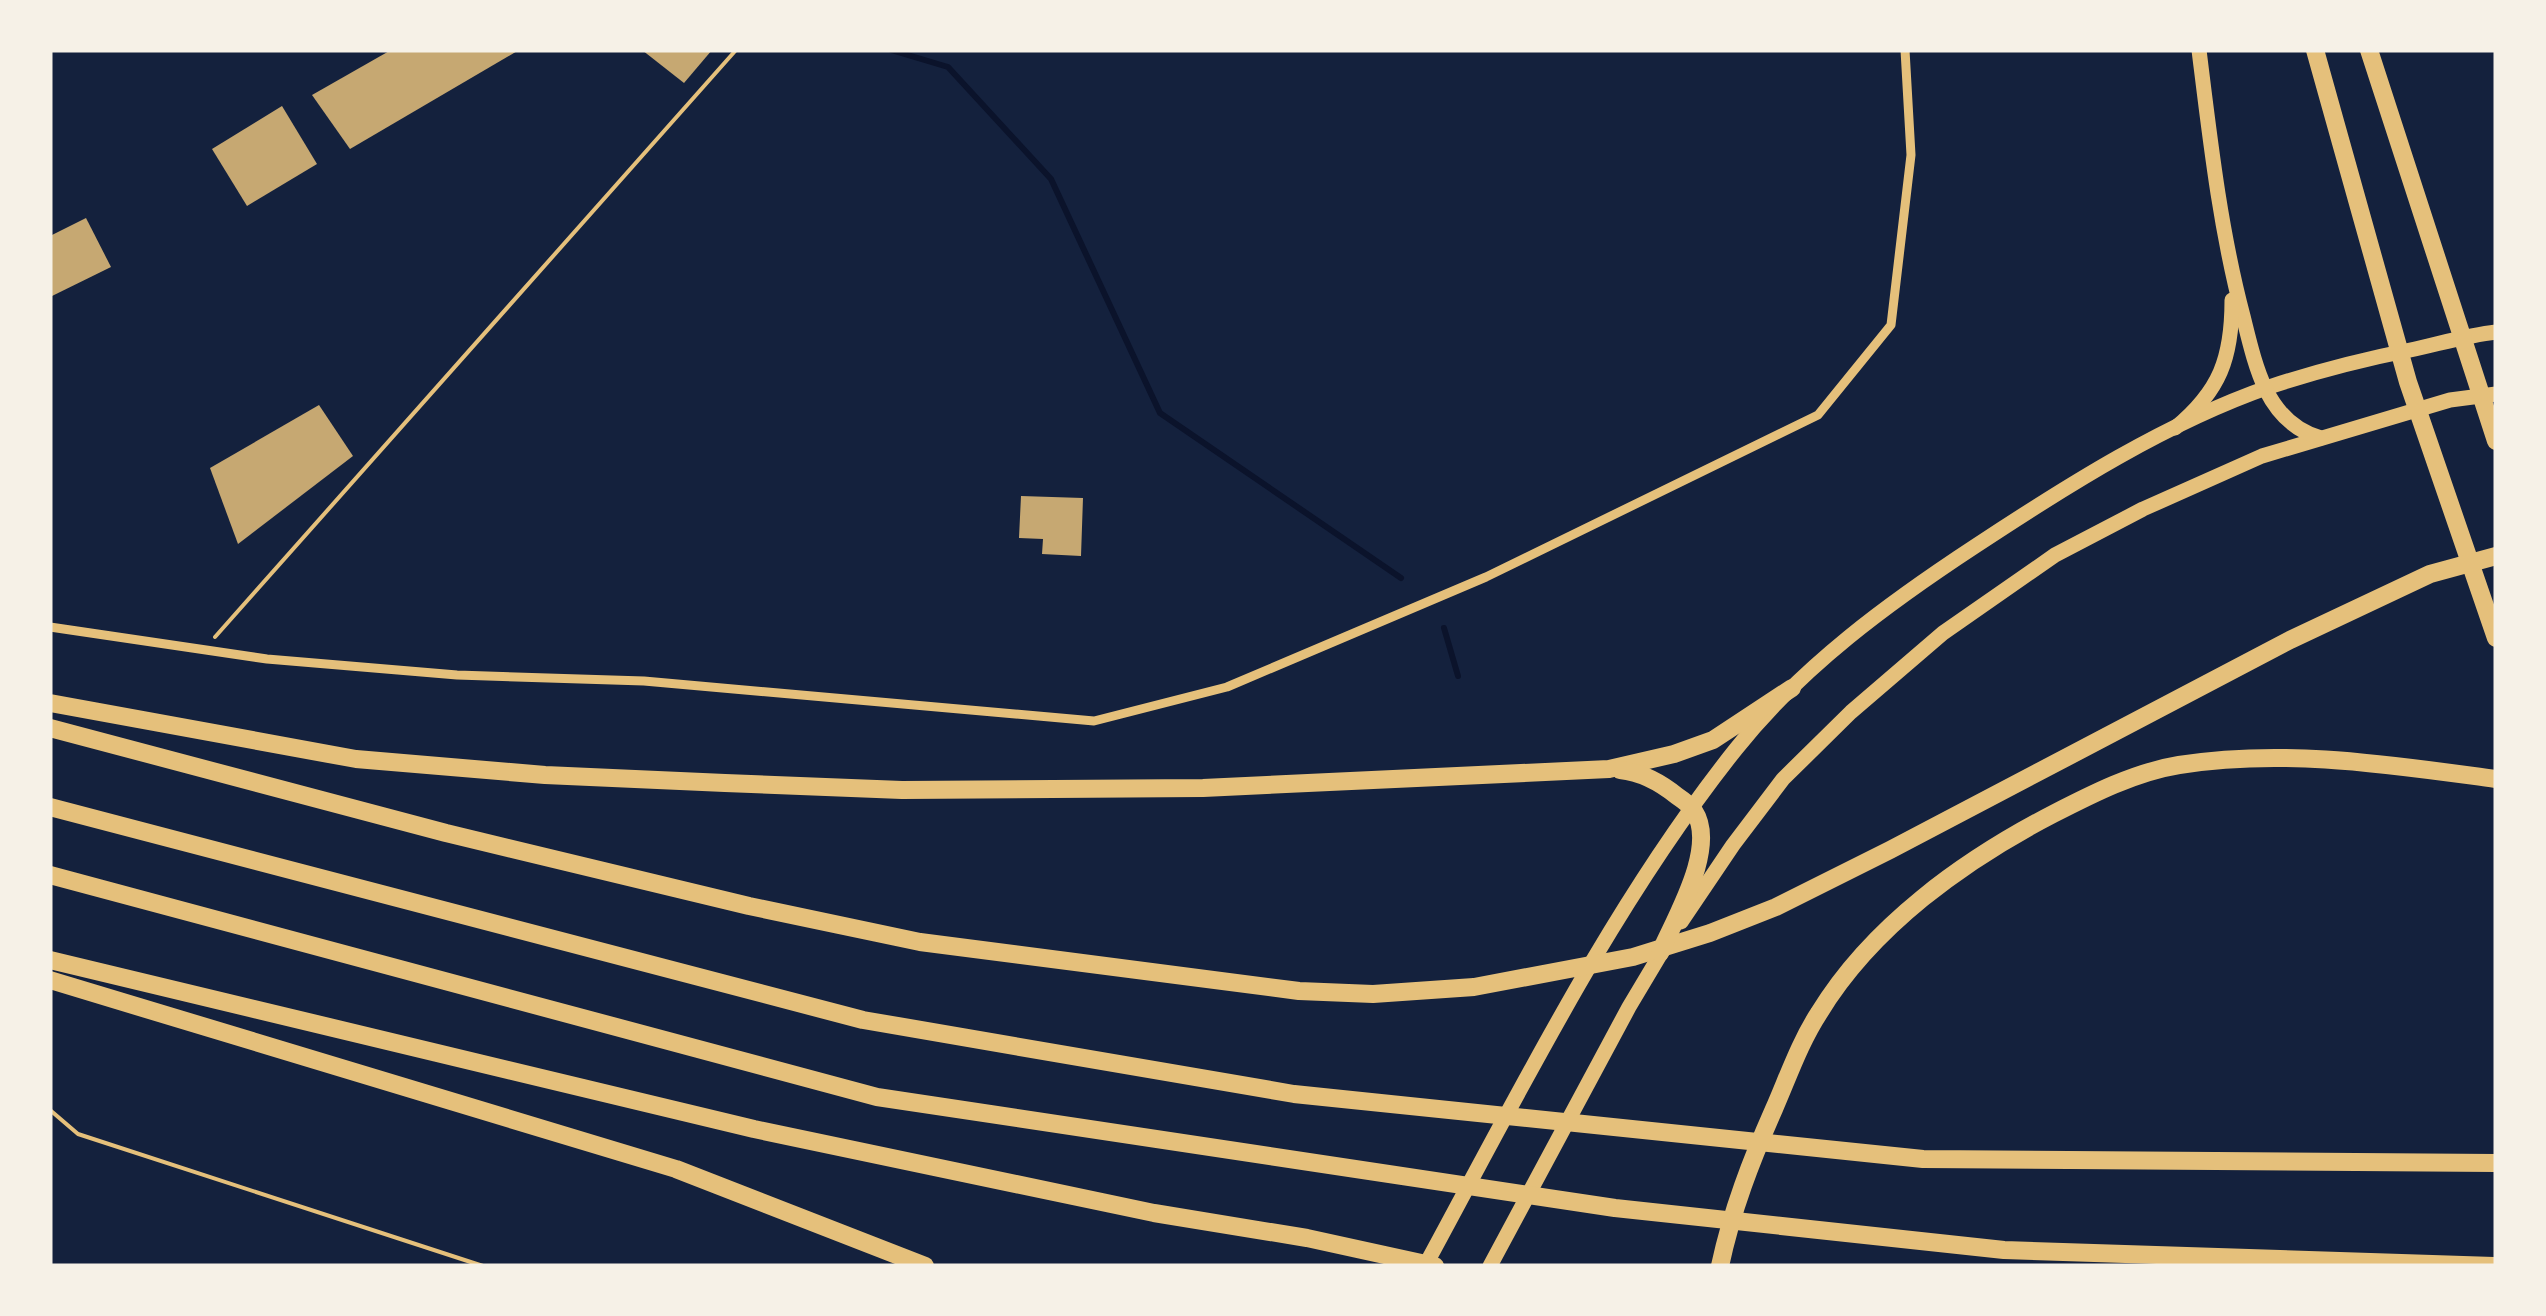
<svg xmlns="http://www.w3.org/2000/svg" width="2546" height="1316" font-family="'PT Serif',serif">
<rect width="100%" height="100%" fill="#14213d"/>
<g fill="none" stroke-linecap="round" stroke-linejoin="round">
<g stroke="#0b132b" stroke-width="6">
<path d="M891 50 948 67 1051 179 1160 413 1401 578"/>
<path d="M1444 628 1458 676"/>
</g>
</g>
<g fill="#c6a872">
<path d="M391 50H519L350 149 312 95Z"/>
<path d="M642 50H712L684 83Z"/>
<path d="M282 106 317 164 247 206 212 149Z"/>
<path d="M86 218 111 267 50 297V236Z"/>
<path d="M319 405 353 456 238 544 210 468Z"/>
<path d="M1021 496 1083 498 1081 556 1042 554 1043 539 1019 538Z"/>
</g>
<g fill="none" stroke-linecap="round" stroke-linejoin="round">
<g stroke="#e5c07b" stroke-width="4">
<path d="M215 637 736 50"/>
<path d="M50 1110 78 1134 483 1266"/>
</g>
<path stroke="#e5c07b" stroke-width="9" d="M50 627 267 659 457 675 644 681 1094 721 1227 687 1486 577 1818 415 1891 325 1911 155 1905 50"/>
<g stroke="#e5c07b" stroke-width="15">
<path d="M1681 922 1733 845 1783 779 1851 712 1943 633 2055 555 2143 509 2262 456 2450 400 2496 394"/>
<path d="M1425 1266C1519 1093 1613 903 1736 749 1802 666 1890 602 1977 545 2068 485 2166 423 2269 387 2317 371 2365 359 2415 349 2442 343 2469 335 2496 332"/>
<path d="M1490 1266 1629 1007 1666 945"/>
</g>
<g stroke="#e5c07b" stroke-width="15">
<path d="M2199 50C2210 139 2220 229 2243 316 2249 340 2255 367 2266 390 2278 414 2295 431 2321 438"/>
<path d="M2175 428C2220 391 2232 358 2232 300"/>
</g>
<g stroke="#e5c07b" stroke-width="18">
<path d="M2315 50 2408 382 2496 638"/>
<path d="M2369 50 2496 441"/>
<path d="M50 703 356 759 545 775 725 783 902 790 1203 788 1609 769 1674 754 1713 740 1792 688"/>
<path d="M50 728 446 833 749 906 920 942 1299 991 1373 994 1474 987 1633 957 1710 933 1776 907 1890 850 2290 640 2430 574 2496 556"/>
<path d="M1620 770C1640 772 1661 783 1677 796 1683 800 1690 805 1694 811 1718 847 1675 918 1660 953"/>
<path d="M50 807 863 1020 1294 1094 1923 1159 2496 1163"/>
<path d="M50 875 877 1097 1615 1208 2004 1250 2494 1266"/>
<path d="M50 960 754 1129 1154 1213 1307 1238 1435 1266"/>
<path d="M50 980 676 1169 925 1266"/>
<path d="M1720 1266C1732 1210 1751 1161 1774 1109 1788 1077 1800 1042 1819 1013 1872 926 1964 860 2053 814 2092 794 2135 772 2179 765 2285 748 2391 765 2496 779"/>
</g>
</g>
<rect width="2546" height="1316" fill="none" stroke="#f6f1e7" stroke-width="105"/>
</svg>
